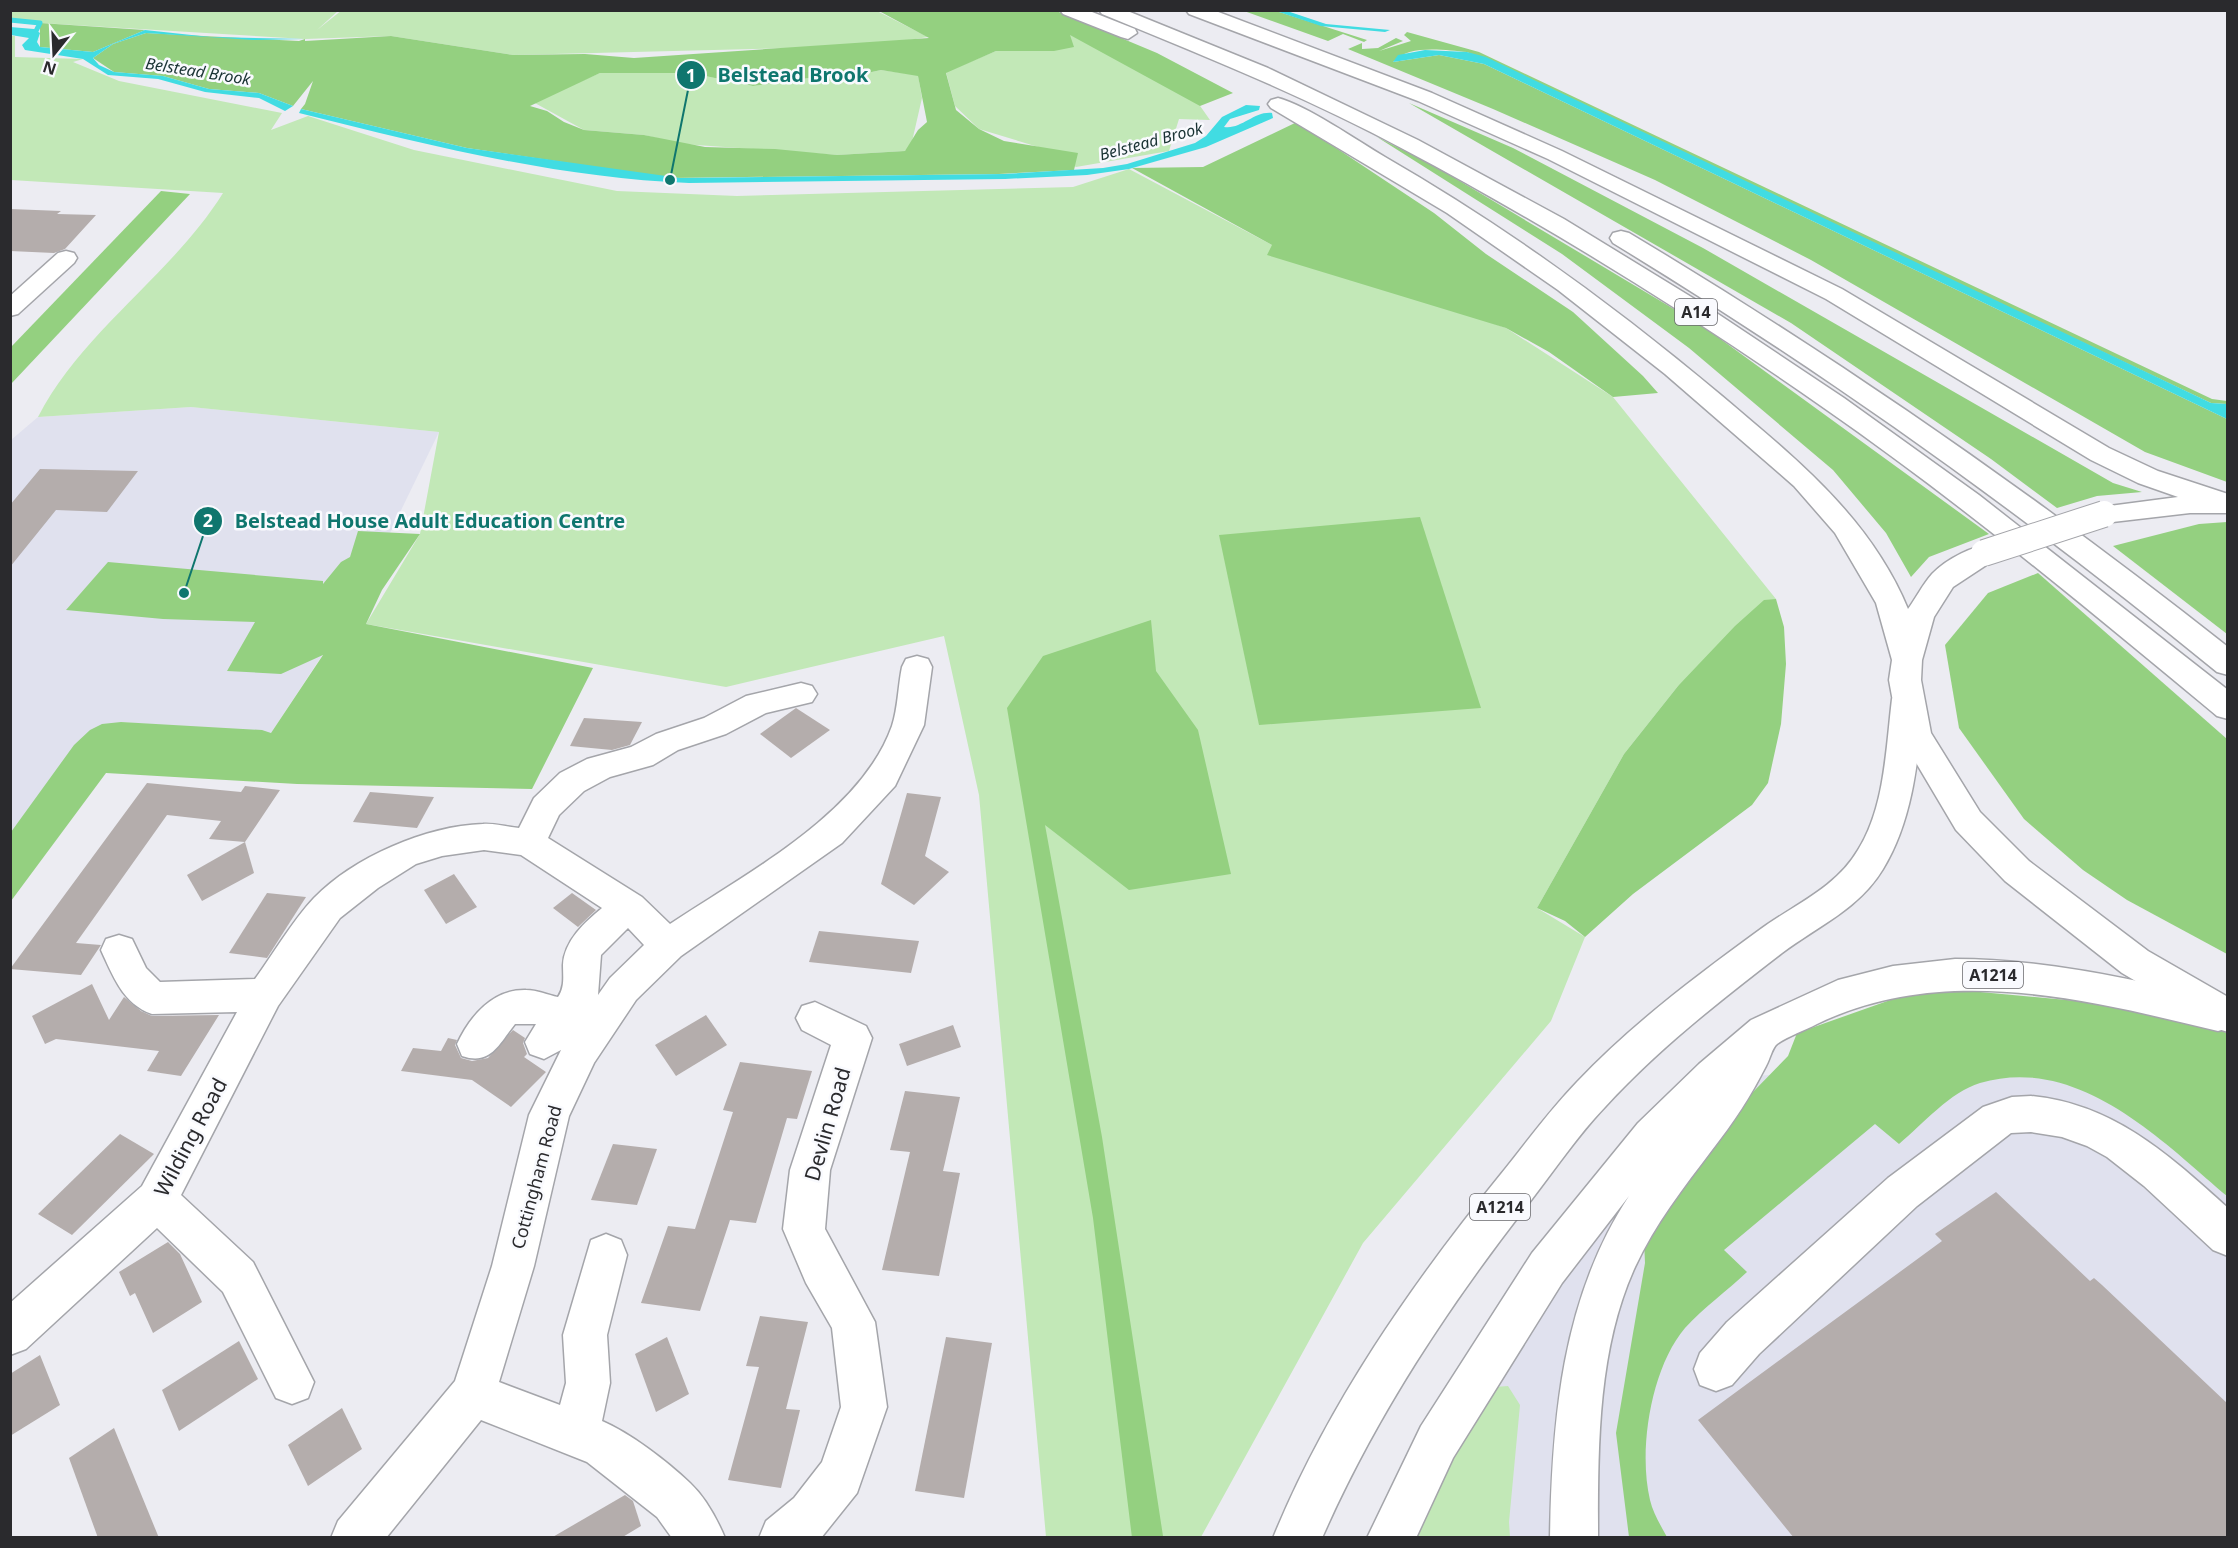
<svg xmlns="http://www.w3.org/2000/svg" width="2238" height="1548" font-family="'Noto Sans',sans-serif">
<rect width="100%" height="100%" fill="#ececf2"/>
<g fill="#e0e1ee">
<path d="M191 407 439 432 390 533 323 654 271 733 121 722 11 834V440L38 417Z"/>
<path d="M1983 1060 2227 1126V1537L1402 1538 1603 1197 1742 1077Z"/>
</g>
<g fill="#c2e8b7">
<path d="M11 10 338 11 317 30 342 10H875L928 37 871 46 513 55 391 36 305 39 40 23 11 20Z"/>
<path d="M1062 31 1186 86 1210 120 1179 119 1169 151 1076 167 1048 150 979 129 955 106 946 72 996 51H1054Z"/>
<path d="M10 36H15V57L83 59 73 62 119 81 282 113 271 130 308 116 414 150 617 191 737 196 1073 187 1129 169 1272 245 1506 328 1613 397 1776 599 1678 686 1624 754 1537 908 1585 937 1551 1021 1363 1243 1201 1537H1046L979 795 944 636 726 687 366 624 420 534 439 432 191 407 38 417C83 330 172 275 223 193L11 180Z"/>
<path d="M881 70 918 75 922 98 911 146 905 151 837 155 682 144 644 135 584 130 533 102 600 73H691L753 86 809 78 830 81Z"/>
<path d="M1508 1386 1520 1405 1509 1522 1510 1537 1407 1538 1423 1498 1495 1387Z"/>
</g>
<g fill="#94d080" fill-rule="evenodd">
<path d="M1054 10 1157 53 1233 93 1200 106 1070 35 1074 47 1054 51H996L946 73 956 110 979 129 1004 141 1078 153 1074 170 999 174 670 178 467 148 301 109 305 104 313 81 293 106 259 93 209 89 163 76 114 72 93 58 113 44 146 33 299 41 305 39V41L391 36 513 55 585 54 634 58 929 38 879 11ZM881 70 918 76 927 122 918 130 905 151 837 155 775 149 705 147 644 135 584 130 564 122 547 111 530 106 600 73H691L753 86 809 78 830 81Z"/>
<path d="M1244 11H1276L1367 40 1364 42 1343 34 1328 41Z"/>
<path d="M40 23 145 30 93 52 40 47Z"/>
<path d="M1407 32 1479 52 2212 399 2227 401V404L2211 403 1467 52C1445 50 1408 44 1393 62L1439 55 1484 64 2227 419V482L2145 452 1811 260 1655 180 1493 109 1348 49 1362 43V49L1378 48 1396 38 1403 41 1379 51 1411 41 1404 35Z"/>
<path d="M1409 103 1513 148 1703 248 2113 483 2142 492 2097 496 2057 508 1991 459 1791 323Z"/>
<path d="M1297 122 1434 213 1486 254 1573 312 1643 376 1658 393 1613 397 1549 352 1506 328 1267 255 1272 245 1132 168 1203 167Z"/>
<path d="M1377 137 1433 165 1704 327 1989 534 1929 557 1911 577 1886 533 1833 470 1689 348 1562 254Z"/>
<path d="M161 191 190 194 11 384V347Z"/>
<path d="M1420 517 1481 708 1259 725 1219 535Z"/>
<path d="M2227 522V634L2113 546 2199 524Z"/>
<path d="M358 531 420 534 382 590 366 624 593 668 532 789 297 784 106 773 11 901V832L74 745 90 730 102 724 121 722 262 730 271 733 323 655 281 674 227 671 255 622 163 619 66 610 108 562 323 581V584L341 562 350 557Z"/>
<path d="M2038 573 2227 739V954L2127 900 2083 870 2024 819 1959 728 1945 645 1988 593Z"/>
<path d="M1776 599 1784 627 1786 664 1781 724 1768 783 1752 805 1633 894 1585 937 1565 921 1537 908 1624 754 1678 686 1735 626 1764 600Z"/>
<path d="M1151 620 1156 671 1198 730 1231 874 1129 890 1045 825 1102 1137 1163 1536 1132 1538 1093 1218 1007 708 1043 656Z"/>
<path d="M1927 987 2153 1008 2227 1033V1196C2160 1139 2077 1054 1980 1083 1950 1092 1923 1124 1899 1144L1875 1124 1724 1250 1747 1272C1727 1291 1703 1308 1685 1328 1651 1368 1638 1450 1650 1500 1653 1513 1661 1526 1667 1537H1629L1616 1433 1645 1263 1644 1240 1677 1170 1788 1056 1797 1033Z"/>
</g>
<g fill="#41dce2">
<path d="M1276 11H1287L1326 24 1390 30 1385 32 1321 26Z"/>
<path d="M10 27 34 29 40 33 37 42 40 47 93 52 145 30 210 37 304 39 253 40 146 33 113 44 93 58 99 65 114 72 163 76 209 89 259 93 293 106 285 111 259 98 205 92 158 79 108 75 83 59 25 50 22 45 29 38 11 35Z"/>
<path d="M1425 50 1467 52 1486 57 2211 403 2227 404V419L1484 64 1439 55 1393 62 1398 55Z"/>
<path d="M1246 105 1260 106 1259 110 1230 119 1224 127C1241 130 1254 111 1272 113L1273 118 1206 147 1129 169 1087 175 1005 179 689 183C558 178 427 145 299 113L301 109 467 148 680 178 1004 174 1103 168 1127 164 1195 143 1206 136 1222 117Z"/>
</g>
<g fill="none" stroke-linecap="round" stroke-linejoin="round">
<path stroke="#41dce2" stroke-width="5" d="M10 20 40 23 31 41"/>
</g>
<g fill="#b4adac">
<path d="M10 209 61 211 57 214 96 215 65 249 54 253 10 251Z"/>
<path d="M40 469 138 471 107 512 56 510 10 567V505Z"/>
<path d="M796 708 830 730 791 758 760 734Z"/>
<path d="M584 718 642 722 630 745 612 750 570 746Z"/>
<path d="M147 783 241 792 245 786 280 790 245 842 209 839 221 821 167 815 76 943 101 945 81 975 10 969Z"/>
<path d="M370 792 434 797 417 828 353 822Z"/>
<path d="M907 793 941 797 925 856 949 872 914 905 881 884Z"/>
<path d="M245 842 254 873 202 901 187 875Z"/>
<path d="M454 874 477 907 446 924 424 890Z"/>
<path d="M267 893 306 897 267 958 229 953Z"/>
<path d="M572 893 596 910 578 927 553 908Z"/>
<path d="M819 931 919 941 911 973 809 962Z"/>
<path d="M92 984 109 1020 124 997 141 1011 152 1016 219 1015 181 1076 147 1071 159 1051 56 1039 45 1044 32 1016Z"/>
<path d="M706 1015 727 1045 676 1076 655 1045Z"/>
<path d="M953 1025 961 1047 907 1066 899 1044Z"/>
<path d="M513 1030 525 1038 523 1043 527 1054 524 1057 546 1072 511 1107 472 1080 401 1071 413 1048 441 1051 448 1038 457 1040 455 1045 461 1058 472 1061 488 1058Z"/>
<path d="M740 1062 812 1071 797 1119 787 1118 756 1223 730 1220 700 1311 641 1303 668 1226 695 1229 733 1112 723 1110Z"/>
<path d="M905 1091 960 1097 943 1171 960 1173 939 1276 882 1270 910 1152 890 1150Z"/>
<path d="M120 1134 154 1154 72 1235 38 1214Z"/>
<path d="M613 1144 657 1149 637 1205 591 1200Z"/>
<path d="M1996 1192 2090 1281 2094 1278 2102 1285 2228 1404V1538H1794L1698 1420 1942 1241 1935 1234Z"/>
<path d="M168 1242 180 1254 202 1302 153 1333 135 1293 130 1296 119 1272Z"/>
<path d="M760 1316 808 1322 786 1409 800 1410 781 1488 728 1480 759 1367 746 1366Z"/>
<path d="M667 1337 689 1394 656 1412 635 1354Z"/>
<path d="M946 1337 992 1343 964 1498 915 1491Z"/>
<path d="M239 1341 258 1379 179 1431 162 1390Z"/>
<path d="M40 1355 60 1405 10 1436V1374Z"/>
<path d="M342 1408 362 1449 308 1486 288 1445Z"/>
<path d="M114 1428 159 1538H98L69 1458Z"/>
<path d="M625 1495 633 1501 641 1526 621 1538H551Z"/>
</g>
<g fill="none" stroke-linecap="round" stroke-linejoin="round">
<defs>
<g id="minor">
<path d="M66 251 74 253 77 258 74 263 18 314 10 316V296L58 253Z"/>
<path d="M917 656 928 659 932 667 924 725 895 786 842 843 681 956 636 1000 594 1063 569 1116 534 1266 499 1382 560 1405 566 1383 563 1335 591 1240 606 1234 621 1240 627 1255 607 1335 610 1383 602 1421C630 1433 667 1461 690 1483 705 1497 717 1519 725 1538H672L657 1517 587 1462 481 1420 386 1538H331L338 1521 455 1381 492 1266 529 1115 561 1050 544 1059 530 1054 525 1042 536 1024H515C499 1044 491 1066 462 1056L457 1044C470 1016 493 989 526 990 537 990 548 995 558 997 565 987 563 976 563 965 564 941 585 922 602 908L521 855 484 850 442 856 416 864 378 888 340 918 278 1006 181 1195 253 1262 314 1382 308 1398 292 1404 276 1398 223 1292 157 1228 26 1349 10 1355V1303L142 1186 237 1012 152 1014C123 1004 113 976 101 950L106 939 119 935 132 939 146 968 160 982 255 979C274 953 292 921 314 898 354 857 426 826 483 824 494 823 507 827 519 828L534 798 560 773 587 759 631 747 656 734 704 718 746 696 801 683 812 686 817 694 812 702 766 713 726 734 678 750 653 765 610 777 584 791 559 815 548 838 642 897 670 924C745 874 861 814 892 726 898 708 898 686 902 667L906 659ZM628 928 644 945 610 978 598 995 601 955Z"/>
<path d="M815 1002 866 1026 872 1038 830 1170 825 1229 875 1322 887 1407 857 1493 821 1538H759L766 1521 794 1498 822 1462 841 1407 832 1328 806 1283 783 1229 790 1170 831 1045 802 1030 796 1018 802 1006Z"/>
<path d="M2031 1096C2114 1104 2169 1155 2228 1208V1256L2213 1250 2144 1186 2107 1157 2087 1146 2062 1137 2031 1132 2011 1133 1917 1206 1759 1354 1732 1385 1716 1391 1700 1385 1694 1369 1700 1353 1727 1322 1888 1178 1983 1107 2012 1097Z"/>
</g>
<g id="major">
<path d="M1908 688 1919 691 1924 699C1918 757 1914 818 1883 869 1859 909 1818 926 1782 953 1721 1000 1658 1049 1605 1107 1578 1135 1556 1168 1532 1199 1450 1304 1376 1415 1322 1538H1273C1328 1404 1411 1285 1501 1174 1526 1143 1549 1111 1577 1082 1631 1025 1695 977 1758 931 1793 905 1835 889 1858 850 1885 807 1886 748 1892 699L1897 691Z"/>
<path d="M1955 959C2045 959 2131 979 2218 999L2228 1002V1028L2218 1031C2088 1000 1944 962 1817 1024 1804 1031 1788 1036 1777 1044 1772 1048 1770 1059 1766 1066 1751 1096 1733 1123 1712 1150 1684 1187 1655 1224 1635 1267 1597 1350 1598 1448 1598 1538H1550C1552 1419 1562 1298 1629 1196L1562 1283 1453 1458 1416 1538H1367L1421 1426 1532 1253 1638 1123 1699 1064 1751 1020 1838 980 1893 966Z"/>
</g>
<g id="highway">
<path d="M1060 10H1087L1135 29 1137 33 1128 39 1121 37 1063 14Z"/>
<path d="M1099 10H1125L1268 68 1418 140 1564 219 1706 306 1844 398 1979 495 2228 690V719L2217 716C2089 610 1961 503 1824 408 1690 314 1550 227 1405 150 1307 97 1204 56 1102 14Z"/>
<path d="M1186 10H1213L1432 93 1562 151 1842 289 2109 448 2158 471 2228 494V513H2190L2104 523 2094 520 2090 514 2094 508 2178 497 2138 483 2091 460 1826 299 1548 159 1418 101 1189 14Z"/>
<path d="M1278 98C1306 105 1358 141 1385 157 1505 226 1616 307 1722 396 1795 458 1870 517 1908 609 1916 598 1923 584 1932 574 1945 560 1977 542 1994 546L1998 553 1994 560 1953 587 1934 617 1922 660 1921 680 1931 733 1980 812 2029 861 2148 951 2228 997V1032L2215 1028 2122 973 2005 881 1956 830 1899 734 1889 680 1892 660 1876 603 1835 533 1794 486 1665 374 1558 290 1447 213 1271 108 1268 104 1271 100Z"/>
<path d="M1621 231 1629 233C1838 358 2037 496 2228 647V675L2217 672C2025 515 1825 372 1613 243L1610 238 1613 233Z"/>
</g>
</defs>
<use href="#minor" stroke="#a4a5aa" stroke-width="3"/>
<use href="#major" stroke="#a4a5aa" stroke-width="3"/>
<use href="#highway" stroke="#a4a5aa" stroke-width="3"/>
<use href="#minor" fill="#fff" fill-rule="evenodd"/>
<use href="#major" fill="#fff" fill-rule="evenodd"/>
<use href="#highway" fill="#fff" fill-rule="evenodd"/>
<defs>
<path id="highway-bridge" d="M1984 553 2104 514"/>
</defs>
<use href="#highway-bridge" stroke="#a4a5aa" stroke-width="28" stroke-linecap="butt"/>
<use href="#highway-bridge" stroke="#fff" stroke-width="26"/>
</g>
<g text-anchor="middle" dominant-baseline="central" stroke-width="5" stroke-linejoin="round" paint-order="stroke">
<g font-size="16" font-style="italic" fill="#193233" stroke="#f9fafe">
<text transform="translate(198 71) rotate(9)">Belstead Brook</text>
<text transform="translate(1151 141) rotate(-15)">Belstead Brook</text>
</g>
<g fill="#f9fafe" stroke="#68686c" stroke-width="1.5">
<rect x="1675" y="299" width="42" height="26" rx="4.5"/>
<rect x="1963" y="962" width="60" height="26" rx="4.5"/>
<rect x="1470" y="1194" width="60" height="26" rx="4.5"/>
</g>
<g font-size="16" font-weight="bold" fill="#2a2a2d">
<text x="1696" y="312">A14</text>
<text x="1993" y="975">A1214</text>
<text x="1500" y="1207">A1214</text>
</g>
<g font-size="18" fill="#2a2a2d" stroke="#f9fafe">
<text transform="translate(536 1177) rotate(-75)">Cottingham Road</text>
</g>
<g font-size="21" fill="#2a2a2d" stroke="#f9fafe">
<text transform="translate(827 1124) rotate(-74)">Devlin Road</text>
<text transform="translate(190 1137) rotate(-62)">Wilding Road</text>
</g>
</g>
<path fill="none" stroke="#0f766e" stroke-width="2" d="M670 180L691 75M184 593L208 521"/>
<g fill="#0f766e" stroke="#f9fafe" stroke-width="2">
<circle cx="670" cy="180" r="6"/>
<circle cx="184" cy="593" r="6"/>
<circle cx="691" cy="75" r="15"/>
<circle cx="208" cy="521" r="15"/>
</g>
<g font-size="18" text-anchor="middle" font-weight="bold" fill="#fff">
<text x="691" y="82">1</text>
<text x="208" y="527">2</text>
</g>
<g font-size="20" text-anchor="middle" font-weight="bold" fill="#0f766e" stroke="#f9fafe" stroke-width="5" stroke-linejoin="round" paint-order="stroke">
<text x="793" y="82">Belstead Brook</text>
<text x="430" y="528">Belstead House Adult Education Centre</text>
</g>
<rect width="2238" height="1548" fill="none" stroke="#2a2a2d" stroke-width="24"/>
<g transform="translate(54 54) rotate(198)" stroke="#f9fafe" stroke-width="4.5" paint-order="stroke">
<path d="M0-4.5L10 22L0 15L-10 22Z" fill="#2a2a2d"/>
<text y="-9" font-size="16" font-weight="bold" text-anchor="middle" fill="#2a2a2d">N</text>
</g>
</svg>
